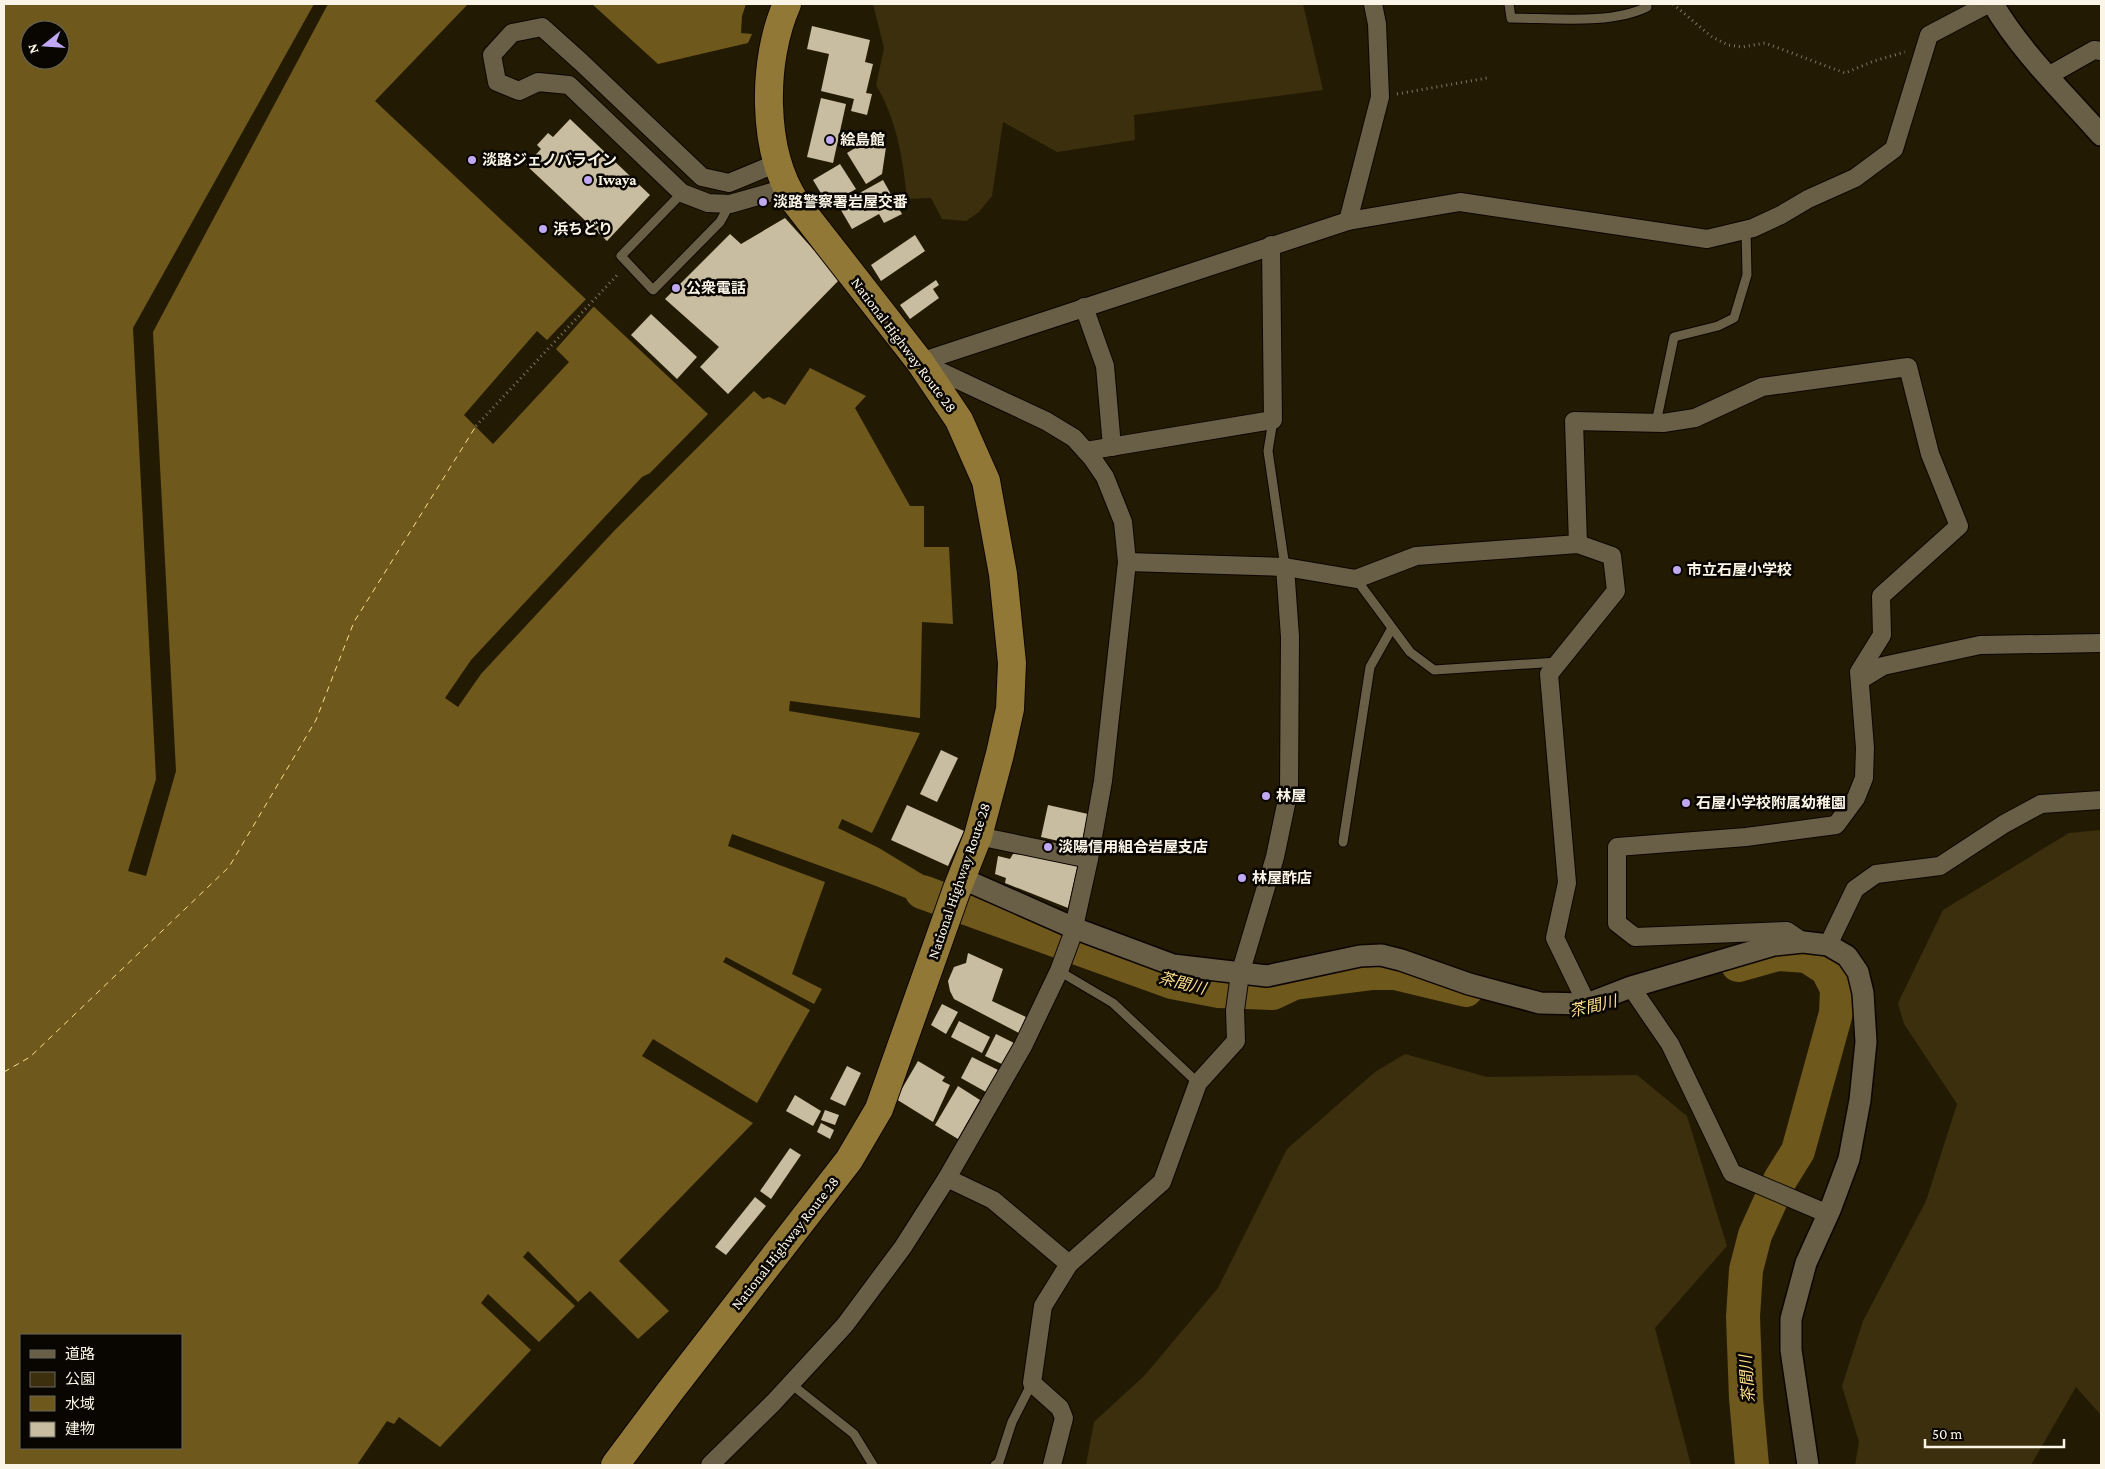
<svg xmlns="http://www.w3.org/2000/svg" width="2105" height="1469" font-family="'Crimson Pro','Noto Sans JP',serif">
<rect width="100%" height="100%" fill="#231a03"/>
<g fill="#3b2f0d">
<path d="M873 4H1303L1323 90 1134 115 1135 140 1057 152 1003 122 992 196 979 212 966 221 942 219 931 198 907 199C903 159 897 120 876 85L884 48Z"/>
<path d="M2101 830V1415L2076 1387 2031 1465H1855L1859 1442 1842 1386 1863 1321 1926 1201 1957 1104 1904 1024 1898 1003 1943 910 2069 833Z"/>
<path d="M1405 1054 1487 1077 1637 1075 1687 1116 1727 1246 1655 1328 1691 1465H1086L1094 1422 1145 1375 1218 1288 1287 1149 1375 1072Z"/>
</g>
<g fill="#6e581c" fill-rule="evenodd">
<path d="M4 4H468L375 101 708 414 650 473 642 477 471 660 445 698 458 707 481 674 614 531 754 391 763 399 769 397 785 405 810 368 866 396 855 408 910 506H924V547H949L953 624 922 622 920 718 790 701 789 711 920 733 872 833 842 819 838 828 879 848 930 879 931 877 945 883 935 910 876 886 732 834 728 846 825 882 792 974 822 989 814 1004 726 957 723 962 810 1010 757 1103 653 1039 642 1056 753 1123 619 1261 669 1311 638 1339 590 1291 578 1302 528 1251 523 1257 575 1306 539 1342 488 1294 481 1303 531 1350 440 1447 399 1417 394 1424 387 1421 357 1465H4ZM30 30H60V60H30ZM21 1335H181V1448H21Z"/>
<path d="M592 4H746L742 16 741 33 752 34 748 43 658 64Z"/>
</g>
<g fill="#231a03">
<path d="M314 4H328L153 332 176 771 146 876 128 871 156 779 133 328Z"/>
<path d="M587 298 595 305 556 349 569 362 493 444 464 415 537 331 547 340Z"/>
</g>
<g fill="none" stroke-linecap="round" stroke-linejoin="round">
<g stroke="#6e581c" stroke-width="34">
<path d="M922 892 1172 982 1219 991 1273 993 1294 983 1373 973H1395L1466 990"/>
<path d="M1738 965 1778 954 1807 956 1827 969 1837 989 1836 1013 1798 1151 1780 1180 1755 1235 1746 1270 1743 1317 1746 1398 1752 1465"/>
</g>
<path stroke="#fede8d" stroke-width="1" stroke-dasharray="6 5" stroke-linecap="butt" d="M4 1072 30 1057 229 867 316 720 354 622 476 426"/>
</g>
<g fill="#c9bda1">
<path d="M812 26 870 40 865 62 873 64 866 93 872 94 867 115 851 111 854 99 821 91 829 54 807 49Z"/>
<path d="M821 98 846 104 833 163 807 157Z"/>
<path d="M570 119 650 195 607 241 526 165 541 149 537 145 548 133 553 137Z"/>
<path d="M878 134 886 147 882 174 866 184 847 153Z"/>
<path d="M840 164 856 189 828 205 813 180Z"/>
<path d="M883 180 902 214 884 223 879 214 852 229 838 205Z"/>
<path d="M785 218 840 279 728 394 700 367 719 347 665 299 730 234 741 244Z"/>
<path d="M915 235 925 251 881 281 871 265Z"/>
<path d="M936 280 939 285 933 289 939 298 910 319 900 305Z"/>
<path d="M651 314 697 357 677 379 631 335Z"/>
<path d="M941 750 958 758 937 802 920 794Z"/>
<path d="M907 805 964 831 948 866 891 840Z"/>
<path d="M1048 805 1088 814 1081 846 1041 837Z"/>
<path d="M1013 854 1037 855 1078 865 1068 908 1005 883 1006 878 995 874 998 856 1010 859Z"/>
<path d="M968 953 1003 969 992 1001 1026 1017 1019 1033 954 999 950 991 948 981 954 967 966 963Z"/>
<path d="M942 1004 958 1012 946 1034 931 1025Z"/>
<path d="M959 1021 990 1037 982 1053 951 1037Z"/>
<path d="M996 1034 1014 1043 1004 1065 985 1056Z"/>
<path d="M972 1057 998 1070 986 1092 961 1078Z"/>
<path d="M918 1061 945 1077 942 1081 950 1085 933 1122 896 1099Z"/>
<path d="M847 1066 861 1073 845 1106 830 1099Z"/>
<path d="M958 1086 980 1100 958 1139 935 1125Z"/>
<path d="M795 1095 821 1111 813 1126 786 1111Z"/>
<path d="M825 1110 839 1115 835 1125 821 1120Z"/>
<path d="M821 1123 834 1130 830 1139 817 1132Z"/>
<path d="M790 1148 801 1155 771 1199 760 1191Z"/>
<path d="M755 1197 766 1206 726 1255 715 1247Z"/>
</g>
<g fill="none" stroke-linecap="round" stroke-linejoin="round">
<defs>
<g id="service">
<path d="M1509 4 1511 18C1551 18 1611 25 1647 7"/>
<path d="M682 193 621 256 653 290 720 222 730 204"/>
<path d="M1273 420 1268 451 1285 567"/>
<path d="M1656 423 1674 337 1718 326 1734 318 1747 275 1746 230"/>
<path d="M1356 579 1410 652 1434 670 1558 662"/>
<path d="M1343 842 1370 667 1392 628"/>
<path d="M1059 971 1113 1003 1198 1083"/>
<path d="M791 1384 854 1434 873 1465"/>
<path d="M995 1465 999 1462 1012 1422 1032 1383"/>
</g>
<g id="minor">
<path d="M2048 76 2094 50 2101 51"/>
<path d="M777 163 729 183 702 177 581 62 542 27 512 33 492 55 497 82 519 91 538 82 569 85 682 193 708 203 730 204 786 188"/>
<path d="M1348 221 1380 97 1377 24 1373 4"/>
<path d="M1084 307 1105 366 1112 447"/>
<path d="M920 362 1348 221 1460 202 1707 239 1753 228 1781 215 1808 199 1855 178 1894 149 1929 35 1988 4"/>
<path d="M1086 451 1273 420 1271 245"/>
<path d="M1578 544 1574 421 1663 423 1695 418 1762 387 1908 367 1930 454 1959 526 1881 596 1882 635 1859 672 1865 748 1864 778 1856 798 1836 825 1746 837 1617 847V923L1635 937 1787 931 1803 942"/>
<path d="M1127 562 1285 567 1356 579 1416 556 1578 544 1612 556 1616 591 1549 674 1567 883 1555 938 1587 1004"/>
<path d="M1860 680 1883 666 1980 645 2101 643"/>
<path d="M978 836 1089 859"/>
<path d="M1828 945 1855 889 1876 874 1940 866 2004 824 2041 804 2101 800"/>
<path d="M1631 987 1670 1044 1732 1173 1828 1214"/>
<path d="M947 1178 993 1200 1069 1264"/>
<path d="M710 1465 774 1402 845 1325 903 1247 947 1178 1023 1046 1059 971 1072 936 1089 859 1103 781 1127 562 1123 522 1105 477 1092 458 1074 438 1046 421 922 363"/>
<path d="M1052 1465 1064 1418 1060 1408 1032 1383 1043 1306 1069 1264 1162 1182 1198 1083 1236 1041 1235 1010 1240 974 1275 857 1289 790 1290 637 1285 567"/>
</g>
<g id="tertiary">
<path d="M1993 4C2021 52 2064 93 2101 135"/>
<path d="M961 878 1074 928 1173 965 1267 976 1360 956 1381 955 1401 960 1469 984 1540 1003 1587 1004 1631 987 1774 945 1803 942 1828 945 1847 956 1858 972 1863 993 1866 1042 1860 1100 1849 1159 1830 1210 1806 1263 1791 1319V1350L1808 1465"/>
</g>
<path id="trunk" d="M615 1465 668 1394 849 1160 879 1109 957 889 978 836 1000 754 1010 709 1012 663 1003 574 986 481 959 420 920 362 796 203C761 151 762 60 787 4"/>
</defs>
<use href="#service" stroke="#0d0500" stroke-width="11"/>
<use href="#minor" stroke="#0d0500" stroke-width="20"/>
<use href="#tertiary" stroke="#0d0500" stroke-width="24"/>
<use href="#trunk" stroke="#0d0500" stroke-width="30"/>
<g stroke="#7e7763" stroke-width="3" stroke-dasharray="1 4" stroke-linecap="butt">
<path d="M1673 4 1712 37 1728 45 1742 47 1765 43 1845 73 1874 61 1905 52"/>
<path d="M1397 94 1487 78"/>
<path d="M476 426 619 273"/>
</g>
<use href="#service" stroke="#695f46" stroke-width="9"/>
<use href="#minor" stroke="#695f46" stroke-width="18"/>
<use href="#tertiary" stroke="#695f46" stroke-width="21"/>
<use href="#trunk" stroke="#917837" stroke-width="28"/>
</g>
<g fill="#c0a8f3" stroke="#090601" stroke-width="2">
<circle cx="830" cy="140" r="5"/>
<circle cx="472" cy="160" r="5"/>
<circle cx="588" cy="180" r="5"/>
<circle cx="763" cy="202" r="5"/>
<circle cx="543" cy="229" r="5"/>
<circle cx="676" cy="288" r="5"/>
<circle cx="1677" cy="570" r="5"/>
<circle cx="1266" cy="796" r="5"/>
<circle cx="1686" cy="803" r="5"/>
<circle cx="1048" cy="847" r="5"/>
<circle cx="1242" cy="878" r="5"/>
</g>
<g text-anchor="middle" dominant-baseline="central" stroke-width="5" stroke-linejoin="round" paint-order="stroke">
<g font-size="15" font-weight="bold" fill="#faf5e6" stroke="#090601" text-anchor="start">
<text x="840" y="140">絵島館</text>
<text x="482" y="160">淡路ジェノバライン</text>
<text x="598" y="180">Iwaya</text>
<text x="773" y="202">淡路警察署岩屋交番</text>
<text x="553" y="229">浜ちどり</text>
<text x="686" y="288">公衆電話</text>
<text x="1687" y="570">市立石屋小学校</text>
<text x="1276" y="796">林屋</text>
<text x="1696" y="803">石屋小学校附属幼稚園</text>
<text x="1058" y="847">淡陽信用組合岩屋支店</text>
<text x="1252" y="878">林屋酢店</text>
</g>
<g font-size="15" fill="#faf5e6" stroke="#090601">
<text transform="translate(904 345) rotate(53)">National Highway Route 28</text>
<text transform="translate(959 881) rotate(-71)">National Highway Route 28</text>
<text transform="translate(785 1243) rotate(-52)">National Highway Route 28</text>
</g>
<g font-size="16" font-style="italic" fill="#fede8d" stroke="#090601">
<text transform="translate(1182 983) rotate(14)">茶間川</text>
<text transform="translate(1593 1006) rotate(-13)">茶間川</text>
<text transform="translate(1747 1379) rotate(-94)">茶間川</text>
</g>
</g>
<rect width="2105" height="1469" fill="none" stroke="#faf5e6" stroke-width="10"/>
<rect x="20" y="1334" width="162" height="115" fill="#090601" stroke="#69665d"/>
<rect x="30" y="1350" width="25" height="8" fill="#695f46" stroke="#69665d"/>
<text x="65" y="1359" font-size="15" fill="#faf5e6">道路</text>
<rect x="30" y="1372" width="25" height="15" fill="#3b2f0d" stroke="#69665d"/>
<text x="65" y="1384" font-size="15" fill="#faf5e6">公園</text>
<rect x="30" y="1396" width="25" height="15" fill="#6e581c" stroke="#69665d"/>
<text x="65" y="1409" font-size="15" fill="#faf5e6">水域</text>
<rect x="30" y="1422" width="25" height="15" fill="#c9bda1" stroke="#69665d"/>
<text x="65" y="1434" font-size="15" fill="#faf5e6">建物</text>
<g transform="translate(45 45) rotate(253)"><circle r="24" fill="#090601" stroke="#69665d"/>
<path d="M0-4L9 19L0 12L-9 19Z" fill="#c0a8f3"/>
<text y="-8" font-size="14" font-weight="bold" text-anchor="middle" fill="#faf5e6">N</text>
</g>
<path d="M1925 1439v8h139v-8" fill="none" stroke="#faf5e6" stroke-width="2.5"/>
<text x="1932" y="1439" font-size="15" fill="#faf5e6" stroke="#090601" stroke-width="4" paint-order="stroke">50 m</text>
</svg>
